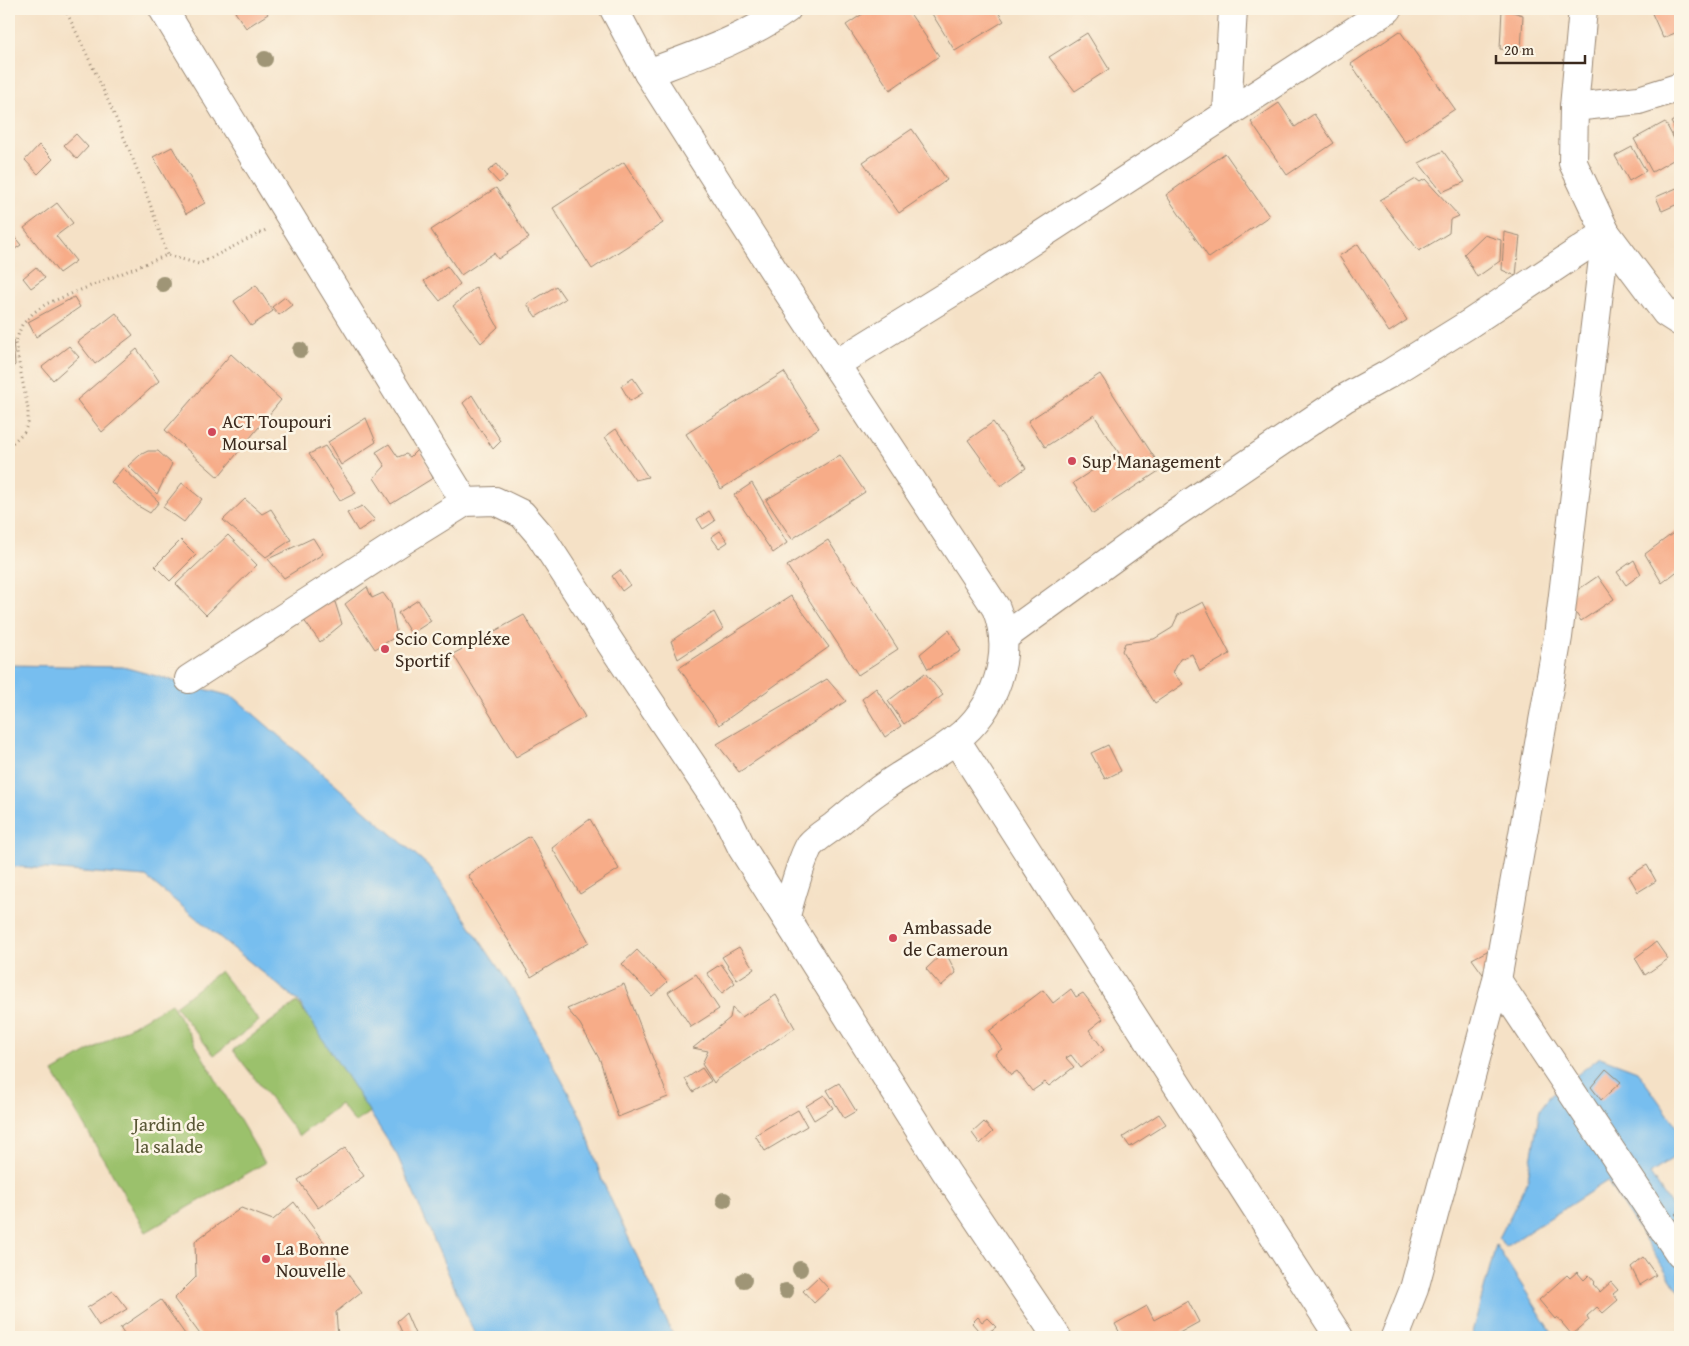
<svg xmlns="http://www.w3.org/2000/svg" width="1689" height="1346" font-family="'Gentium Book Plus',serif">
<rect width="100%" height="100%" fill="#fcf5e5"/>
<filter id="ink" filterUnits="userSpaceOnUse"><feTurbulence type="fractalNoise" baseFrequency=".02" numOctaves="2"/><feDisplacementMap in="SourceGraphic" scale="10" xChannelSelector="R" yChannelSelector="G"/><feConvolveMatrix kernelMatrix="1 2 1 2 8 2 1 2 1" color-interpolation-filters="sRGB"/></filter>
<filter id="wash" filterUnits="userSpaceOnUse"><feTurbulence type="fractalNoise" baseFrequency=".0096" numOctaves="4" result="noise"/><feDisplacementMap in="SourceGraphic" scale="20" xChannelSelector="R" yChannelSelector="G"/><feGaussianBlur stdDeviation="1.12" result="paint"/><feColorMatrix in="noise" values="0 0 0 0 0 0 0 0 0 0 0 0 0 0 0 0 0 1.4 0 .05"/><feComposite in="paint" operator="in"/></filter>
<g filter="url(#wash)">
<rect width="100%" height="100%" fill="#f5e1c6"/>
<g fill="#9bc16c" stroke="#6b7645">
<path d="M220 971 259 1021 214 1055 175 1006Z"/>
<path d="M297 1002 377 1106 355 1123 340 1104 299 1136 233 1050Z"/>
<path d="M171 1003 265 1163 146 1232 53 1072Z"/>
</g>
<g fill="#77beef" stroke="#597486">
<path d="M9 665 123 667 234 697 431 868 520 1000 582 1119 602 1180 674 1337H476L397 1155 299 1002 146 877 9 866Z"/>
<path d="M1600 1057 1637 1071 1680 1131V1153L1650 1174 1680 1219V1293L1607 1181 1505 1247 1499 1238 1527 1183 1540 1109 1550 1096Z"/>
<path d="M1496 1245 1555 1337H1471Z"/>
</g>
<g id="blocks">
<g fill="#f7ac88">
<path d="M240 9H265L268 14 246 28 235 12Z"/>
<path d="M870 9H907L939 56 890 90 846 25Z"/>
<path d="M929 9H996L1004 21 955 51Z"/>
<path d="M1502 9 1523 15 1521 51 1500 49Z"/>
<path d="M1650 9H1680V31L1663 38Z"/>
<path d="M1400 31 1455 109 1405 142 1351 64Z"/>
<path d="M1087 33 1109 69 1075 91 1049 57Z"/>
<path d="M1279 103 1295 127 1314 114 1334 143 1287 175 1251 122Z"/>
<path d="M1680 117V138L1671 122Z"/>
<path d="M1665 122 1680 150V156L1652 172 1634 139Z"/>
<path d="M912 129 947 180 899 213 863 162Z"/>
<path d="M76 134 88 147 77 159 64 145Z"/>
<path d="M39 145 53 159 38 174 25 160Z"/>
<path d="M172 147 205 203 186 214 153 157Z"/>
<path d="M1632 147 1646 171 1629 181 1615 156Z"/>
<path d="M1443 151 1465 182 1442 192 1419 163Z"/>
<path d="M1225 153 1269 216 1209 258 1166 195Z"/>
<path d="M624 162 663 223 592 269 553 208Z"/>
<path d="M497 164 507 177 499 183 488 171Z"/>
<path d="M1416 179 1420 182 1425 179 1459 216 1450 220 1449 233 1419 251 1380 200Z"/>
<path d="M1679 187 1680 203 1662 211 1656 197Z"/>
<path d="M496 188 529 238 498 259 494 253 461 275 431 230Z"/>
<path d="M57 203 73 223 56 236 76 261 59 273 24 228Z"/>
<path d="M9 230 21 245 9 253Z"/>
<path d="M1504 232 1520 236 1516 276 1502 270Z"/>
<path d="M1484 235 1501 240 1500 261 1477 277 1464 254Z"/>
<path d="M1358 244 1407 320 1389 332 1339 256Z"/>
<path d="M447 266 460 284 440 301 424 281Z"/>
<path d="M36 267 45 278 31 288 23 278Z"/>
<path d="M256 285 273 311 251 326 234 301Z"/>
<path d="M556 286 565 299 536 317 527 304Z"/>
<path d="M476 287 498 327 481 343 453 306Z"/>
<path d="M74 297 80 307 36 337 28 322Z"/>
<path d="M285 297 292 305 279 315 272 307Z"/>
<path d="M116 313 133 335 95 364 78 342Z"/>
<path d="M12 327 15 365 10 370 9 330Z"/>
<path d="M69 346 79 357 53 380 42 367Z"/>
<path d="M137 349 159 381 102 432 77 400Z"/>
<path d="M231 354 281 400 218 477 165 430Z"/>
<path d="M784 372 819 428 721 489 686 434Z"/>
<path d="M1100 374 1162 469 1093 514 1073 483 1119 453 1094 415 1045 447 1028 421Z"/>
<path d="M633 378 643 393 630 401 621 386Z"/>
<path d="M472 395 501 441 493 449 463 403Z"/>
<path d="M366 418 376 442 341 465 328 442Z"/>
<path d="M993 422 1026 468 1001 486 968 440Z"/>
<path d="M616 429 648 477 635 480 605 437Z"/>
<path d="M389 444 398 457 406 454 410 457 419 448 433 478 391 504 374 478 385 466 376 452Z"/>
<path d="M325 446 356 493 340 501 309 454Z"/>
<path d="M148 451H158L172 464 157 494 128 466 140 455Z"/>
<path d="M840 455 865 492 792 539 766 500Z"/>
<path d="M123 468 159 502 150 513 138 506 111 482Z"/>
<path d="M182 483 202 499 184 522 163 507Z"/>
<path d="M752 483 787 543 773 553 734 495Z"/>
<path d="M245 499 262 514 271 509 291 540 266 557 223 520Z"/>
<path d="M362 506 375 520 358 531 347 513Z"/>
<path d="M709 511 715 521 703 529 697 519Z"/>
<path d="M1680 528V569L1662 583 1645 554Z"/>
<path d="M720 531 728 542 719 548 711 537Z"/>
<path d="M228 535 257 565 206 615 176 584Z"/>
<path d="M313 538 323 554 284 578 268 559Z"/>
<path d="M181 540 196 555 170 581 155 566Z"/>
<path d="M828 540 898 649 858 675 787 566Z"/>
<path d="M1634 560 1641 574 1626 585 1617 572Z"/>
<path d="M620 570 630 585 622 591 612 576Z"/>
<path d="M1598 576 1614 599 1581 621 1566 598Z"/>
<path d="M367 587 372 598 383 593 391 604 397 636 375 649 345 604Z"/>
<path d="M334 592 339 598 334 599 342 624 320 642 300 615Z"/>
<path d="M791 596 829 647 719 725 679 668Z"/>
<path d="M418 600 431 621 411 634 398 613Z"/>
<path d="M1203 602 1230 654 1200 671 1192 654 1180 659 1173 673 1183 684 1155 703 1122 651 1125 643 1154 639 1172 628 1178 615Z"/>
<path d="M714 612 723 629 678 659 671 641Z"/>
<path d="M524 615 585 717 516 757 453 654Z"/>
<path d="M949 630 961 651 928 669 920 654Z"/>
<path d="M925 673 943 695 904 724 888 701Z"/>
<path d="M827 679 846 701 739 772 717 744Z"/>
<path d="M876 688 901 726 885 737 862 699Z"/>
<path d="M1108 745 1121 771 1105 779 1091 753Z"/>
<path d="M590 819 619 869 580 894 552 848Z"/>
<path d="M530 836 589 942 531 977 468 875Z"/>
<path d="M1647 865 1656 881 1638 892 1629 876Z"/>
<path d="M1656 942 1668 959 1645 975 1635 958Z"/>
<path d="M739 947 754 969 737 980 722 957Z"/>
<path d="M637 950 667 982 652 996 622 964Z"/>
<path d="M945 951 956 973 941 986 926 969Z"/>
<path d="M1487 951 1497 968 1485 977 1472 959Z"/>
<path d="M721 964 735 983 722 993 707 973Z"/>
<path d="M696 974 719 1009 691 1027 668 992Z"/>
<path d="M624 984 668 1097 618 1117 600 1060 580 1024 567 1009Z"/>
<path d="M1071 989 1076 997 1083 993 1103 1019 1089 1030 1104 1050 1081 1068 1071 1055 1066 1058 1074 1067 1049 1086 1045 1082 1032 1091 1017 1071 1011 1075 995 1054 1002 1049 989 1031 1043 990 1053 1003Z"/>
<path d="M776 995 795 1028 717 1079 714 1083 702 1064 708 1051 693 1048 730 1018 732 1008 742 1017Z"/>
<path d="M702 1068 711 1081 693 1092 685 1079Z"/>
<path d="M1606 1069 1621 1082 1601 1100 1591 1087Z"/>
<path d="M839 1083 856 1111 844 1118 827 1090Z"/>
<path d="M824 1095 833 1108 814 1120 806 1106Z"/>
<path d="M798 1110 807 1126 765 1151 755 1135Z"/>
<path d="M1159 1114 1166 1124 1130 1147 1123 1137Z"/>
<path d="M984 1122 993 1132 980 1144 972 1133Z"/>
<path d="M345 1148 364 1176 318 1208 298 1180Z"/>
<path d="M294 1202 361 1292 336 1312 338 1337H202L174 1299 196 1277 195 1241 241 1208 273 1220Z"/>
<path d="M1680 1210V1220L1675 1214Z"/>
<path d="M1643 1257 1656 1275 1640 1285 1631 1267Z"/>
<path d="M1577 1272 1584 1280 1589 1275 1595 1282 1593 1284 1600 1292 1611 1282 1618 1290 1613 1294 1618 1300 1603 1313 1597 1307 1587 1316 1589 1320 1572 1335 1557 1317 1555 1319 1539 1300 1567 1275 1570 1278Z"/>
<path d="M818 1277 829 1289 814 1303 803 1291Z"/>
<path d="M113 1291 127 1309 99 1326 87 1308Z"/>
<path d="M161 1300 187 1337H126L120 1328Z"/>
<path d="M1188 1301 1199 1322 1172 1337H1122L1115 1324 1147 1306 1154 1320Z"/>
<path d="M406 1313 415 1334 404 1337 397 1321Z"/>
<path d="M978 1317 982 1322 987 1318 996 1327 983 1336 972 1323Z"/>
</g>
</g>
</g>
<g filter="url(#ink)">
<use href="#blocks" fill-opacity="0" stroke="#988672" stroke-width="1"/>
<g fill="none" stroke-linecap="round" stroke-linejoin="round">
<defs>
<g id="minor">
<path d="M163 9 465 502"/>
<path d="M614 9 648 73 772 268 996 608C1015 655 995 710 955 740 931 759 903 772 879 790 863 801 849 814 834 826 826 832 817 837 810 845 804 851 789 904 786 916"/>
<path d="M1583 9 1574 107 1573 163 1606 233 1666 313 1680 322"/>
<path d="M648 73C696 55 745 39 787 9"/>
<path d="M1574 107 1639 100 1680 87"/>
<path d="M1227 112 1233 9"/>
<path d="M836 364 975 278 1388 9"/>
<path d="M1003 638 1174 514 1345 398 1387 375 1469 324 1606 233"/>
<path d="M189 679 399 543 465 502 495 501 522 514 540 535 615 650 727 817 742 848 946 1172 1057 1337"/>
<path d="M956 740 1339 1337"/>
<path d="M1497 980 1680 1254"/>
<path d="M1395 1337 1414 1289 1497 980 1558 637 1606 233"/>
</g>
</defs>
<use href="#minor" stroke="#988672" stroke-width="30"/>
<g stroke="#988672" stroke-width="3" stroke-dasharray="1 4" stroke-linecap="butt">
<path d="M65 9C104 89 141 170 167 255"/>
<path d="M9 446 24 432 28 423V409L15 343 22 325 33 313 46 304 167 255 199 264 266 230"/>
</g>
<use href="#minor" stroke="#fff" stroke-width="28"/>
</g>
<g fill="#9f9576">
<circle cx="265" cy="59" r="8"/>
<circle cx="163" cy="284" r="8"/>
<circle cx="300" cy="350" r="8"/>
<circle cx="724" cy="1200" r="8"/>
<circle cx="800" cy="1269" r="8"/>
<circle cx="744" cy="1280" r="8"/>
<circle cx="786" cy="1291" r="8"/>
</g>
</g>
<g fill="#d1495b" stroke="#fcf5e5" stroke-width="2">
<circle cx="212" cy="432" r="5"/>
<circle cx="1072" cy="461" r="5"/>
<circle cx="385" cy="649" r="5"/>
<circle cx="893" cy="938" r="5"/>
<circle cx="266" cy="1259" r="5"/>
</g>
<g text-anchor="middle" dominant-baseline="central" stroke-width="5" stroke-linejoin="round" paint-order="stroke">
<g font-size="19" fill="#3b2a1e" stroke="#fcf5e5" text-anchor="start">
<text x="222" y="421">ACT Toupouri<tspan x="222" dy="22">Moursal</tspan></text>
<text x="1082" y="461">Sup'Management</text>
<text x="395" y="638">Scio Compléxe<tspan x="395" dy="22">Sportif</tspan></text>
<text x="903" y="927">Ambassade<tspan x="903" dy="22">de Cameroun</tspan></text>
<text x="276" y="1248">La Bonne<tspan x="276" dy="22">Nouvelle</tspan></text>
</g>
<g font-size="19" fill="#585735" stroke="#fcf5e5">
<text x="169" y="1124">Jardin de<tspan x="169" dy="22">la salade</tspan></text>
</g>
</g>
<rect width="1689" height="1346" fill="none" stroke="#fcf5e5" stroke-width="30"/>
<path d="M1496 55v8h89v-8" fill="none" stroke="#3b2a1e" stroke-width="2.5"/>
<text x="1504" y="55" font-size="15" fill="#3b2a1e" stroke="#fcf5e5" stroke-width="4" paint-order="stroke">20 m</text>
</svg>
